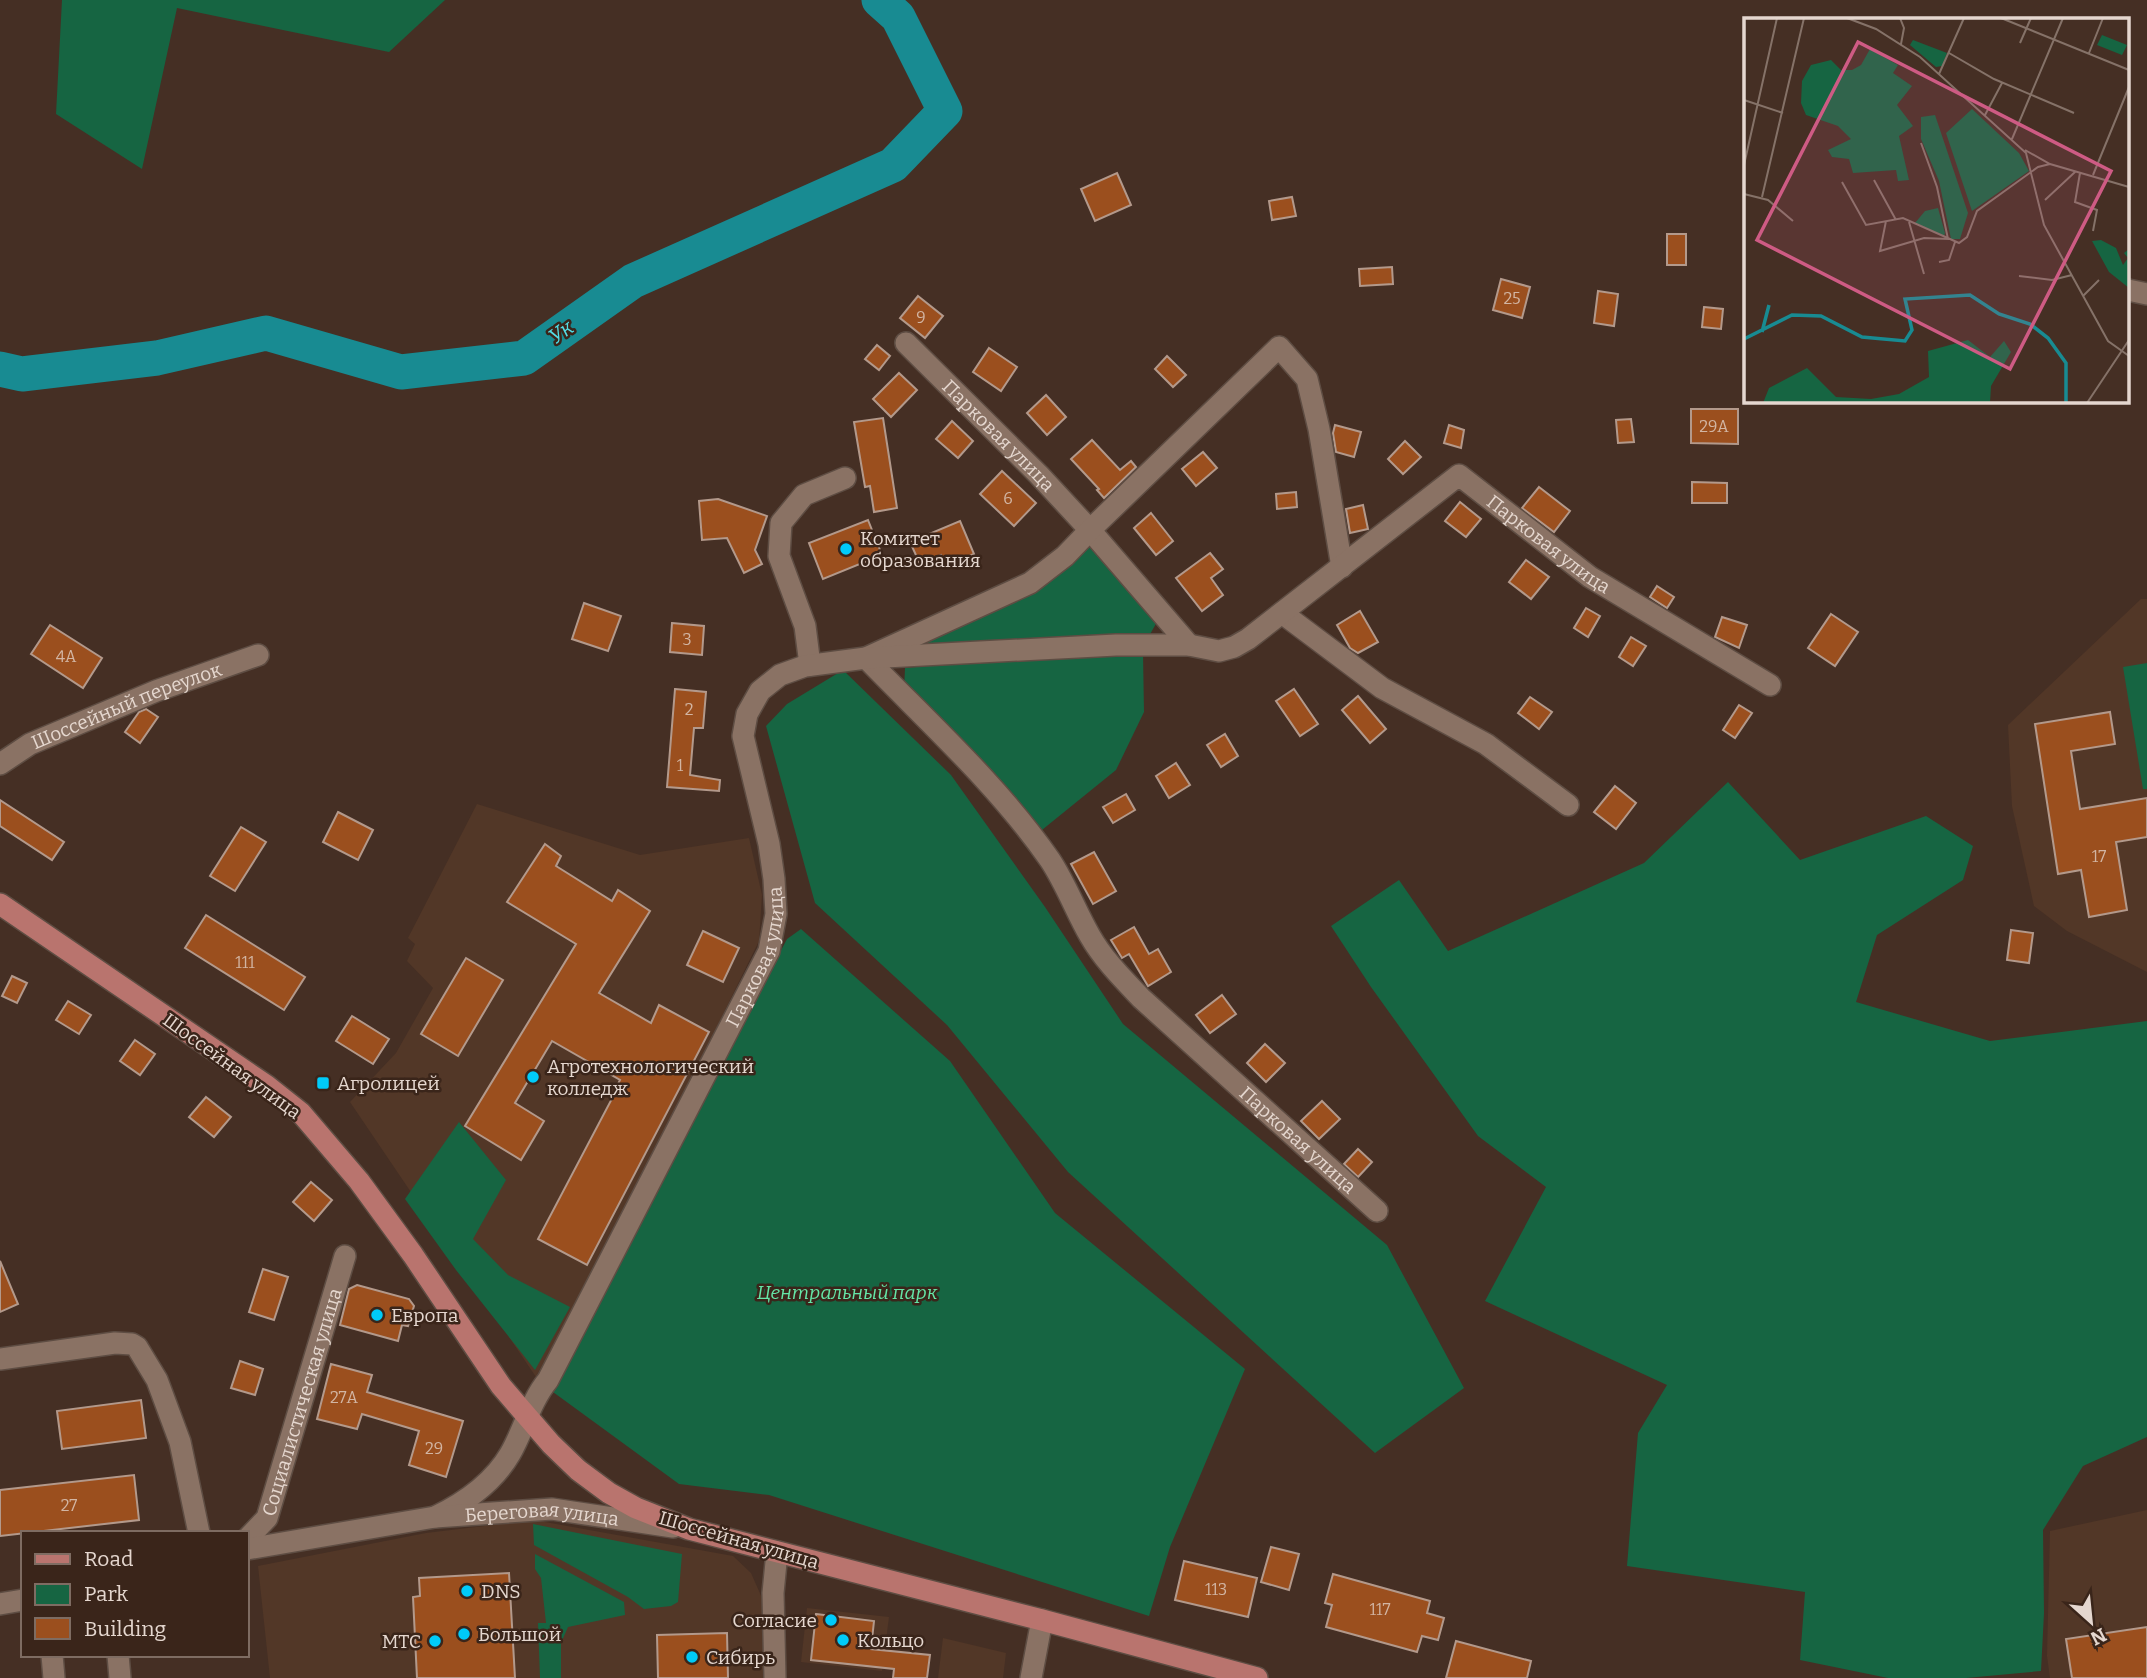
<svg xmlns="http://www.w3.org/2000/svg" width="2147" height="1678" font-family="Bitter,serif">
<rect width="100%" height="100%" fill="#452f24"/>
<g fill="#523727">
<path d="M2141 599H2147V972L2067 931 2034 906 2012 806 2008 725Z"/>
<path d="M477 804 640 855 749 838 762 895 759 941 648 1167 536 1377 350 1102 396 1053 433 988 407 961 415 944 408 938Z"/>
<path d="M2147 1510V1678H2050L2047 1656 2050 1531Z"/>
<path d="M534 1520 733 1556 751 1573 762 1598 766 1678H270L258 1566 426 1533Z"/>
<path d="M807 1608 889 1617 882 1671 801 1662Z"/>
<path d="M943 1638 1006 1653 1003 1678H938Z"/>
</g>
<g fill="#166542">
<path d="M62 0H445L389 52 177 8 142 169 56 114Z"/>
<path d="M1090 539 1158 620 1148 638 910 648Z"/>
<path d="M1143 653 1144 712 1116 770 1037 834 904 691 905 668 1043 656Z"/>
<path d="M2147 663V789H2143L2123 667Z"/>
<path d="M843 670 951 775 1045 907 1123 1024 1387 1245 1464 1388 1375 1453 1068 1172 947 1025 815 903 766 726 787 704Z"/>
<path d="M1728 782 1800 860 1926 816 1973 846 1963 880 1877 935 1856 1002 1990 1041 2147 1021V1437L2083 1466 2043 1530 2044 1613 2041 1671 1966 1678H1888L1800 1660 1805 1592 1627 1566 1638 1433 1667 1385 1485 1301 1546 1187 1478 1136 1371 987 1331 926 1399 880 1448 951 1644 863Z"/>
<path d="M801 929 950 1061 1055 1213 1245 1369 1170 1547 1149 1616 769 1495 679 1484 553 1392V1381L787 939Z"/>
<path d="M459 1122 506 1180 473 1239 508 1275 570 1307 535 1370 456 1270 405 1199Z"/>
<path d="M533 1524 682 1554 678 1602 671 1606 644 1609 628 1597 534 1545Z"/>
<path d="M535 1554 624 1602 625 1615 568 1627 561 1643V1678H540L538 1623H546L541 1578 535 1569Z"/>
</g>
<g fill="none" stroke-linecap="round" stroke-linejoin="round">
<path stroke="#188b92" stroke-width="35" d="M0 369 22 374 157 358 266 333 401 372 524 358 633 281 893 165 945 111 898 17 879 0"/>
</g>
<g fill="#9b4f1e" stroke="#b3998b" stroke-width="2">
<path d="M1117 173 1131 205 1095 221 1081 189Z"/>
<path d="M1292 197 1296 216 1272 220 1269 201Z"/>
<rect x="1667" y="234" width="19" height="31"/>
<path d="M1392 267 1393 284 1360 286 1359 269Z"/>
<path d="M1501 279 1530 287 1522 318 1493 310Z"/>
<path d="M1598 291 1618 294 1614 326 1594 323Z"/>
<path d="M918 296 943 316 925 338 900 318Z"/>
<path d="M1704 307 1723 309 1721 329 1702 327Z"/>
<path d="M877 345 890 356 879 370 865 359Z"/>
<path d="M989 348 1017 367 1001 391 973 372Z"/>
<path d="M1167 356 1186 375 1173 387 1155 369Z"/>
<path d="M899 373 917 390 891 417 873 399Z"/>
<path d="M1046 395 1066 417 1047 435 1027 413Z"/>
<path d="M1691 409H1738V444L1691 443Z"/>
<path d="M883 418 897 508 874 512 870 486 865 487 854 422Z"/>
<path d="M1631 419 1634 442 1618 443 1616 420Z"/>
<path d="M952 421 973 441 958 458 936 439Z"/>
<path d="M1335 425 1361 432 1354 457 1336 452 1333 433Z"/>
<path d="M1449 425 1464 430 1461 448 1444 443Z"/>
<path d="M1092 440 1120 470 1131 461 1136 467 1104 498 1097 490 1099 489 1071 459Z"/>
<path d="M1405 441 1421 457 1403 474 1388 459Z"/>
<path d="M1203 452 1217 468 1196 486 1182 469Z"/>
<path d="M1002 471 1036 503 1014 526 980 494Z"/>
<path d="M1692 482 1727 483V503H1692Z"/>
<path d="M1539 487 1570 511 1554 532 1522 508Z"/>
<path d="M1296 492 1297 507 1277 509 1276 494Z"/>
<path d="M718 499 767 516 755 550 762 564 744 573 727 538 702 540 699 501Z"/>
<path d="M1460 502 1481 519 1466 537 1445 521Z"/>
<path d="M1363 505 1368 529 1350 533 1346 509Z"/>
<path d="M1151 513 1173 541 1156 555 1134 528Z"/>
<path d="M868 520 882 555 823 579 809 543Z"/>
<path d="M960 521 974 554 945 566 941 555 920 564 910 542Z"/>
<path d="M1210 553 1223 569 1211 578 1223 595 1202 611 1176 578Z"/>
<path d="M1526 560 1549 577 1531 599 1509 582Z"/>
<path d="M1657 586 1674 597 1667 608 1650 597Z"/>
<path d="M584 603 621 616 608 651 572 639Z"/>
<path d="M1586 608 1600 616 1588 637 1574 628Z"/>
<path d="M1360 611 1378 642 1358 653 1350 648 1337 625Z"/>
<path d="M1831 614 1858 632 1835 666 1808 648Z"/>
<path d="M1722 617 1747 625 1739 648 1715 637Z"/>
<path d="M672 623 704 626 702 655 670 652Z"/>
<path d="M50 625 102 658 83 688 31 654Z"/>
<path d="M1631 637 1646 646 1633 666 1619 657Z"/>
<path d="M675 689 706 692 703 728H694L690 775 720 780 719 791 667 787Z"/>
<path d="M1294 689 1318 724 1300 736 1276 701Z"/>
<path d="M1358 696 1386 729 1370 743 1342 710Z"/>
<path d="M1530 697 1552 712 1539 729 1518 713Z"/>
<path d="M1739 705 1752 713 1735 738 1723 730Z"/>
<path d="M146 709 158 717 140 743 125 732 139 712Z"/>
<path d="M2110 712 2115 744 2071 751 2080 809 2147 798V837L2116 842 2127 910 2089 917 2081 870 2058 874 2035 724Z"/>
<path d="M1225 734 1238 756 1221 767 1207 745Z"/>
<path d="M1176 763 1190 785 1169 798 1156 776Z"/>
<path d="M1615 786 1636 803 1616 829 1594 812Z"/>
<path d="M1126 794 1135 810 1113 823 1103 807Z"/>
<path d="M0 800 64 842 52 860 0 826Z"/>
<path d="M338 812 373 830 358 860 323 842Z"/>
<path d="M241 827 266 842 235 891 210 876Z"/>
<path d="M545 844 561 856 556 866 612 901 618 890 650 911 599 993 651 1023 659 1005 709 1032 587 1265 538 1239 616 1091 615 1090 620 1080 552 1041 515 1103 544 1121 521 1160 465 1126 576 944 507 902Z"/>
<path d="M1094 852 1116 891 1093 904 1071 864Z"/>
<path d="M206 915 305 977 284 1010 185 948Z"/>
<path d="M1134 927 1149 954 1158 949 1171 972 1148 986 1129 954 1122 958 1111 940Z"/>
<path d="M2011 930 2033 933 2029 963 2007 960Z"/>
<path d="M703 931 739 948 723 982 687 965Z"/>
<path d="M466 958 503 980 458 1056 421 1034Z"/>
<path d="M12 976 27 983 17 1003 2 996Z"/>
<path d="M1222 995 1236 1014 1210 1033 1196 1015Z"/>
<path d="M68 1001 91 1015 79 1034 56 1020Z"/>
<path d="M352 1016 389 1039 373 1064 336 1041Z"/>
<path d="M135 1040 155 1054 140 1075 120 1061Z"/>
<path d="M1265 1044 1285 1063 1266 1082 1247 1063Z"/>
<path d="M206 1097 231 1117 214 1137 189 1117Z"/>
<path d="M1322 1101 1340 1119 1319 1139 1301 1121Z"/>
<path d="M1358 1149 1372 1162 1358 1177 1344 1164Z"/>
<path d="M311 1182 332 1200 314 1221 293 1202Z"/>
<path d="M0 1261 18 1304 0 1312Z"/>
<path d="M263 1269 288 1277 274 1320 249 1312Z"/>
<path d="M357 1285 409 1299 414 1306 408 1326 402 1325 398 1341 340 1325 349 1289Z"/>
<path d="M240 1361 263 1369 255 1395 231 1388Z"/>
<path d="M331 1364 372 1375 367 1392 463 1421 446 1477 409 1465 419 1431 362 1414 357 1429 317 1419Z"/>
<path d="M141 1400 146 1438 62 1449 57 1411Z"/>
<path d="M134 1475 139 1520 0 1536V1490Z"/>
<path d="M1271 1547 1299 1554 1289 1590 1261 1582Z"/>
<path d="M1184 1561 1257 1578 1248 1617 1175 1600Z"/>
<path d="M509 1573 515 1678H417L413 1597 420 1596 419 1578Z"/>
<path d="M1333 1574 1430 1601 1427 1613 1444 1618 1438 1640 1422 1636 1417 1652 1326 1627 1332 1605 1325 1603Z"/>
<path d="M816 1614 874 1621 871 1649 930 1655 927 1678H893L894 1669 811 1660Z"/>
<path d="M2147 1627V1678H2072L2066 1639Z"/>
<path d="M727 1633 728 1678H658L657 1635Z"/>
<path d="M1456 1641 1531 1661 1527 1678H1446Z"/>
</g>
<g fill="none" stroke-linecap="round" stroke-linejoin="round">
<defs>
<g id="minor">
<path d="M2128 290 2147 294"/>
<path id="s1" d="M906 343 1039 475 1090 530 1189 645"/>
<path id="s2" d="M1342 567 1319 429 1307 379 1279 347 1090 530 1065 556 1030 583 866 658C929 723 998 785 1050 860 1066 884 1076 912 1090 936 1103 959 1123 979 1141 998L1377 1211"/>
<path d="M1282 613 1382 688 1486 744 1568 805"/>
<path d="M810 665 805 626 779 556 781 523 804 495 845 478"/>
<path id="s3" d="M0 764 30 744 156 691 258 655"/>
<path d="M0 1359 115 1343 132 1344 137 1347 157 1380 180 1442 199 1533"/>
<path id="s4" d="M435 1517C464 1503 493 1483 510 1454 524 1430 530 1402 548 1380L769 951 776 914 774 879 769 844 743 736 747 714 760 691 780 675 805 666 866 658 1116 645H1189L1219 651 1234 647 1248 639 1459 475 1590 577 1770 685"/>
<path id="s5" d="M247 1539 267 1518 345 1256"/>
<path id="s6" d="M247 1549 435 1517 552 1509 673 1527"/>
<path d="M0 1604 23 1600"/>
<path d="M52 1655 54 1678"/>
<path d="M118 1655 120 1678"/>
<path d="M775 1678 773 1593 777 1552"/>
<path d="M1031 1678 1042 1620"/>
</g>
<path id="major" d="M0 904 267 1086 301 1113 359 1181 413 1255 501 1386 551 1444 578 1470 609 1493 636 1508 689 1529 1042 1620 1257 1678"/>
</defs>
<use href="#minor" stroke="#5e4d43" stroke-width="24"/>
<use href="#major" stroke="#5e4d43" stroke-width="24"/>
<use href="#minor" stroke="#8a7264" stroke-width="21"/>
<use href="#major" stroke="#b9746e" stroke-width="21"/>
</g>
<g fill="#00cbf9" stroke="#3a251a" stroke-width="2.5">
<circle cx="846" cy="549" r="7"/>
<circle cx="533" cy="1077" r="7"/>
<rect x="316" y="1076" width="14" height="14" rx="3.5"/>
<circle cx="377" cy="1315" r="7"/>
<circle cx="467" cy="1591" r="7"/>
<circle cx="831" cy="1620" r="7"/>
<circle cx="464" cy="1634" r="7"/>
<circle cx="843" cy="1640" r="7"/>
<circle cx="435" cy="1641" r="7"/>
<circle cx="692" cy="1657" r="7"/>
</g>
<g text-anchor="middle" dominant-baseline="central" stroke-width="5" stroke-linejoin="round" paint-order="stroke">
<g font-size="16" fill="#d2b5a3">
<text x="1512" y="298">25</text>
<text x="921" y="317">9</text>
<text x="1714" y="426">29А</text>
<text x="1008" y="498">6</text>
<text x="687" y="639">3</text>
<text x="66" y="656">4А</text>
<text x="689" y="709">2</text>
<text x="680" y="765">1</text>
<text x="2099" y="856">17</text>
<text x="245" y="962">111</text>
<text x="344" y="1397">27А</text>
<text x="434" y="1448">29</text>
<text x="69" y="1505">27</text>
<text x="1216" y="1589">113</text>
<text x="1380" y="1609">117</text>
</g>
<g font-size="19" fill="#e5d7cf" stroke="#3a251a">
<text stroke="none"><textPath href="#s1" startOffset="131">Парковая улица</textPath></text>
<text stroke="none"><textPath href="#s4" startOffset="1813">Парковая улица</textPath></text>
<text stroke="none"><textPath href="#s3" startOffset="140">Шоссейный переулок</textPath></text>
<text stroke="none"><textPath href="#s4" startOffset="656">Парковая улица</textPath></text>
<text transform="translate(232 1066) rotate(36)">Шоссейная улица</text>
<text stroke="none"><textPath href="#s2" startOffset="1409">Парковая улица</textPath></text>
<text stroke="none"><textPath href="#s5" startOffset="150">Социалистическая улица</textPath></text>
<text stroke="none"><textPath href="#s6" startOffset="298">Береговая улица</textPath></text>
<text transform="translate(739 1540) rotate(16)">Шоссейная улица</text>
</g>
<g font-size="19" fill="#e5d7cf" stroke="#3a251a" text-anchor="start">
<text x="860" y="538">Комитет<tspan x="860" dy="22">образования</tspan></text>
<text x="547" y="1066">Агротехнологический<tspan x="547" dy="22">колледж</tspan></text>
<text x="337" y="1083">Агролицей</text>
<text x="391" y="1315">Европа</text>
<text x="481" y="1591">DNS</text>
<text x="817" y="1620" text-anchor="end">Согласие</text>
<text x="478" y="1634">Большой</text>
<text x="857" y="1640">Кольцо</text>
<text x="421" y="1641" text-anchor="end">МТС</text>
<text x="706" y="1657">Сибирь</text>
</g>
<g font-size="19" font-style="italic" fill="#65e6a7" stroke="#3a251a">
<text x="847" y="1292">Центральный парк</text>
</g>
<g font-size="21" font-style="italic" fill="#53dde6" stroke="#3a251a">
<text transform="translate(561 332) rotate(-35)">Ук</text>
</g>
</g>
<g transform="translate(1744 18)">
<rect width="385" height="385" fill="#452f24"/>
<path d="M358 17 383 27 378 37 353 27ZM169 22 203 35 198 48 192 49 166 27ZM126 31 154 47 149 55 168 68 153 87 169 108 155 118 165 162 154 163 152 152 109 155 105 141 88 139 84 132 107 121 94 108 62 97 57 85 58 63 67 47 87 42 97 52H108L117 47ZM228 91 275 135 285 153 228 193 202 115ZM191 97 224 195 216 221H207L195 163 177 121V99ZM194 190 201 215 200 218 171 205 181 193ZM357 222 372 230 379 247 384 240 380 235 385 231V270L365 254 348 223ZM224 322 246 339 260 323 267 334 247 368 246 385H19L25 370 63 350 92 379 127 381 155 376 185 359 184 333Z" fill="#166542"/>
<path fill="none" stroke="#188b92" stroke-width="3.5" d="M18 314 25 287M0 321 48 297 77 298 118 319 161 323 168 312 161 281 226 277 255 296 286 306 304 320 322 345V385"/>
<path fill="none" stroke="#857268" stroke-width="2" d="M103 0 132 11 176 39 282 135 300 207 364 323 385 338M156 0 160 10 157 26M257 0 385 52M276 25 287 0M205 35 250 61 330 95M345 35 359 0M195 56 220 0M0 82 39 95M241 97 258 65M268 121 319 0M281 132 306 146 385 169M0 147 33 0M336 155 331 184 353 192 349 213M349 157 385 69M130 162 152 202M98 164 122 207 159 200 215 225 223 219 233 193 294 149 306 146M0 176 24 182 49 203M18 179 60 0M301 182 331 154M142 203 136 233 180 220 204 221 193 169 177 125M165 204 180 256M195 244 205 242 211 224M275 258 308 262 328 257M339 278 355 262M343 385 385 322"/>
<path fill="#ce5b84" fill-opacity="0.15" stroke="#ce5b84" stroke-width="3.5" d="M114 24 367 153 266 351 13 222Z"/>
<rect width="385" height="385" fill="none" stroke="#e5d7cf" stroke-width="3.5"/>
</g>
<rect x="21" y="1531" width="228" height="126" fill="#3a251a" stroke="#7e6c62" stroke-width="2"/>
<rect x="35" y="1554" width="35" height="10" fill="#b9746e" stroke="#7e6c62" stroke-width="2"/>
<text x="84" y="1566" font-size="21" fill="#e5d7cf">Road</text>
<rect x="35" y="1584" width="35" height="21" fill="#166542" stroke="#7e6c62" stroke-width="2"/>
<text x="84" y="1601" font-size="21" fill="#e5d7cf">Park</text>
<rect x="35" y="1618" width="35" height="21" fill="#9b4f1e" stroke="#7e6c62" stroke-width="2"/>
<text x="84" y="1636" font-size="21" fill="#e5d7cf">Building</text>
<g transform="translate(2091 1622) rotate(153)" stroke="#3a251a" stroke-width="5" paint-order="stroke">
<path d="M0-5L12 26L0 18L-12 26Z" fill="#e5d7cf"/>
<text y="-10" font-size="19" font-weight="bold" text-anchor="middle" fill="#e5d7cf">N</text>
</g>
</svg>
